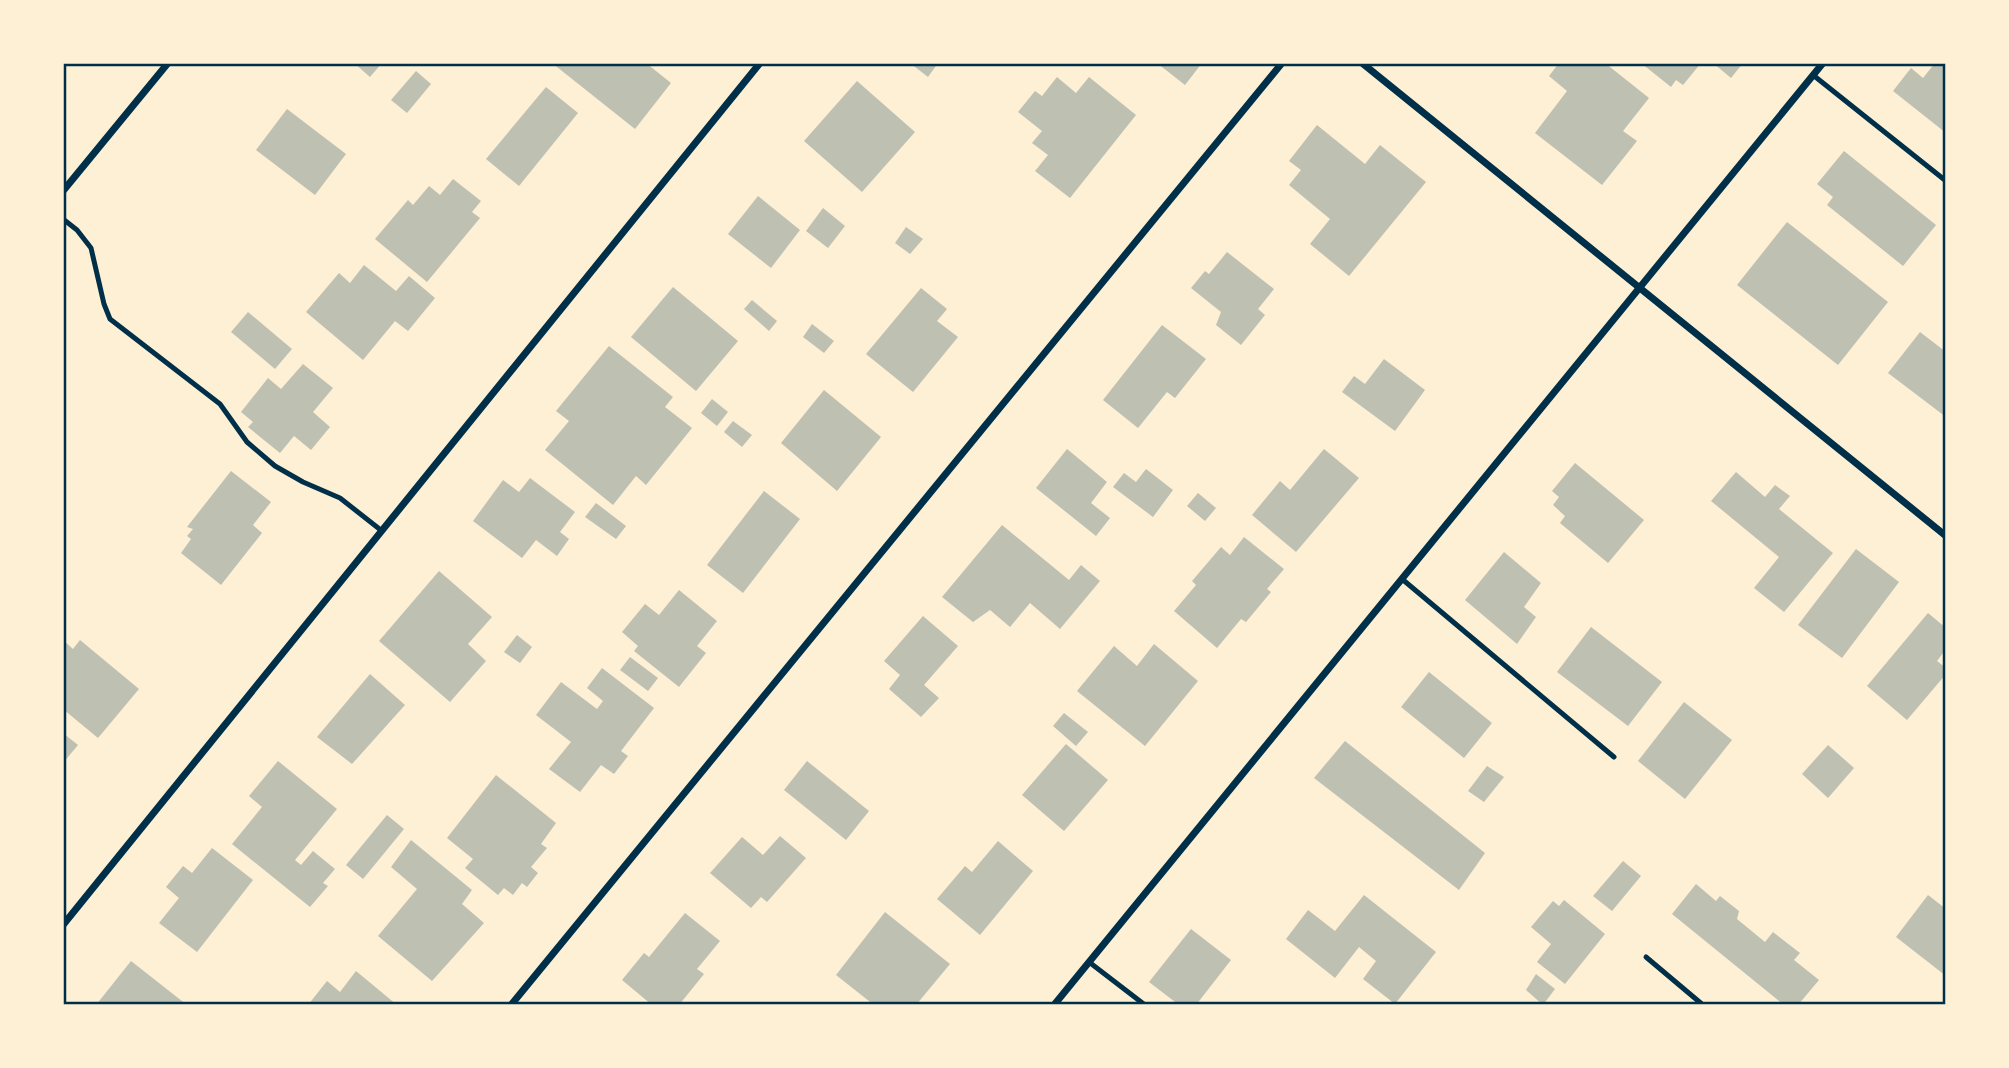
<svg xmlns="http://www.w3.org/2000/svg" width="2009" height="1068" font-family="'Fira Sans',sans-serif">
<rect width="100%" height="100%" fill="#fdf0d5"/>
<g fill="#bec0b2">
<path d="M354 63H382L370 77Z"/>
<path d="M552 63H646L671 83 635 129Z"/>
<path d="M910 63H938L928 77Z"/>
<path d="M1157 63H1202L1185 85Z"/>
<path d="M1559 63H1605L1649 98 1623 131 1637 141 1602 185 1535 133 1567 91 1549 76Z"/>
<path d="M1641 63H1701L1683 85 1676 80 1671 87Z"/>
<path d="M1713 63H1743L1731 78Z"/>
<path d="M1935 63H1946V133L1893 91 1911 68 1923 78Z"/>
<path d="M416 71 431 84 407 113 391 100Z"/>
<path d="M1057 77 1076 93 1089 77 1136 115 1070 198 1035 171 1048 155 1032 143 1042 131 1018 112 1035 91 1042 96Z"/>
<path d="M857 81 915 132 862 192 804 141Z"/>
<path d="M546 87 578 113 519 186 486 159Z"/>
<path d="M287 109 346 154 315 195 256 150Z"/>
<path d="M1317 125 1365 164 1380 145 1426 182 1349 276 1310 244 1330 219 1289 185 1301 170 1289 161Z"/>
<path d="M1844 151 1936 225 1903 266 1827 205 1833 197 1817 184Z"/>
<path d="M453 179 481 201 472 212 480 218 427 282 375 239 408 200 413 205 429 186 440 195Z"/>
<path d="M758 196 800 230 771 268 728 234Z"/>
<path d="M823 208 845 226 828 248 806 231Z"/>
<path d="M1787 222 1888 302 1838 365 1737 285Z"/>
<path d="M906 227 923 239 910 254 895 243Z"/>
<path d="M1227 252 1274 289 1258 309 1265 315 1241 345 1216 325 1221 312 1191 288 1205 271 1209 274Z"/>
<path d="M364 265 396 291 409 276 435 298 408 331 395 321 363 360 306 312 339 273 350 283Z"/>
<path d="M673 287 738 341 696 391 631 337Z"/>
<path d="M921 288 947 309 937 321 958 337 913 392 866 354Z"/>
<path d="M752 300 777 321 769 331 744 309Z"/>
<path d="M248 312 292 349 275 369 231 332Z"/>
<path d="M812 324 834 341 824 353 803 337Z"/>
<path d="M1162 325 1206 359 1175 398 1167 392 1138 428 1103 400Z"/>
<path d="M1920 332 1946 352V417L1888 373Z"/>
<path d="M609 346 673 397 665 407 692 428 646 485 636 476 613 505 545 450 569 421 556 411Z"/>
<path d="M1384 359 1425 390 1395 431 1342 392 1354 376 1365 384Z"/>
<path d="M303 364 333 388 313 412 330 427 311 450 294 436 280 453 248 427 253 422 241 412 268 378 281 389Z"/>
<path d="M824 390 881 437 837 491 781 443Z"/>
<path d="M712 399 728 412 717 426 701 413Z"/>
<path d="M733 421 752 435 742 447 724 432Z"/>
<path d="M1067 449 1107 482 1091 503 1110 518 1096 536 1036 488Z"/>
<path d="M1324 449 1359 478 1296 552 1252 515 1280 481 1290 490Z"/>
<path d="M1575 463 1644 520 1608 563 1560 523 1565 516 1553 505 1559 497 1552 491Z"/>
<path d="M1146 469 1173 490 1153 517 1113 487 1124 473 1136 482Z"/>
<path d="M231 471 271 502 253 525 262 533 221 585 181 553 191 539 187 536 193 529 187 527Z"/>
<path d="M1736 472 1765 497 1775 485 1790 496 1779 509 1833 553 1784 612 1754 588 1779 557 1711 501Z"/>
<path d="M530 478 575 512 560 532 569 539 557 556 536 540 522 558 473 521 503 480 519 492Z"/>
<path d="M764 491 800 519 743 593 707 565Z"/>
<path d="M1198 493 1216 508 1205 521 1187 506Z"/>
<path d="M596 503 626 526 616 539 585 517Z"/>
<path d="M1002 525 1069 580 1081 565 1100 581 1060 629 1030 603 1010 627 990 610 973 622 942 597Z"/>
<path d="M1244 537 1284 569 1267 589 1271 592 1246 622 1241 619 1217 648 1174 611 1196 585 1192 581 1221 547 1230 555Z"/>
<path d="M1856 549 1899 582 1842 658 1798 625Z"/>
<path d="M1504 552 1541 583 1524 607 1536 617 1517 644 1465 600Z"/>
<path d="M439 571 492 617 468 644 486 661 450 702 379 641Z"/>
<path d="M679 590 717 621 697 646 706 653 679 687 634 651 638 646 622 632 645 604 659 615Z"/>
<path d="M1928 613 1946 628V649L1937 661 1946 668V674L1907 720 1867 686Z"/>
<path d="M923 616 958 646 924 685 939 698 921 717 889 689 900 675 884 661Z"/>
<path d="M1591 627 1662 682 1628 726 1557 672Z"/>
<path d="M517 635 532 647 520 663 504 652Z"/>
<path d="M63 640 73 649 80 640 139 689 98 738 63 709Z"/>
<path d="M1154 644 1198 681 1145 746 1077 691 1114 646 1137 666Z"/>
<path d="M630 657 658 678 648 691 620 670Z"/>
<path d="M602 668 654 708 621 751 628 756 614 774 601 765 580 792 549 769 571 742 536 715 561 682 597 709 603 701 587 688Z"/>
<path d="M1429 672 1492 723 1464 758 1401 707Z"/>
<path d="M370 674 405 705 352 764 317 737Z"/>
<path d="M1684 702 1732 740 1685 799 1638 761Z"/>
<path d="M1064 713 1088 732 1076 746 1053 726Z"/>
<path d="M63 733 78 745 63 763Z"/>
<path d="M1345 741 1485 853 1459 890 1314 778Z"/>
<path d="M1066 744 1108 780 1064 831 1022 795Z"/>
<path d="M1828 745 1854 768 1828 798 1802 774Z"/>
<path d="M278 761 337 809 295 860 301 865 313 851 335 869 323 883 328 886 310 907 232 844 262 807 249 796Z"/>
<path d="M807 761 869 811 846 840 784 790Z"/>
<path d="M1487 766 1504 777 1484 802 1468 791Z"/>
<path d="M496 775 556 823 541 844 547 848 531 867 538 873 527 887 522 883 513 895 504 888 498 895 465 868 473 859 447 838Z"/>
<path d="M387 815 404 829 363 879 346 865Z"/>
<path d="M780 836 806 858 767 902 761 897 751 908 710 873 742 837 763 855Z"/>
<path d="M411 840 472 890 462 904 484 923 432 981 378 936 417 889 391 867Z"/>
<path d="M998 841 1033 871 980 935 937 899 965 866 972 872Z"/>
<path d="M212 848 253 880 197 952 159 923 179 898 166 887 183 866 192 873Z"/>
<path d="M1623 861 1641 876 1612 911 1593 896Z"/>
<path d="M1696 884 1716 901 1720 896 1739 911 1737 919 1765 942 1773 932 1800 953 1794 960 1819 980 1798 1005H1784L1672 914Z"/>
<path d="M1364 895 1436 952 1395 1004 1363 979 1376 961 1359 947 1335 978 1286 939 1308 910 1335 931Z"/>
<path d="M1928 895 1946 909V976L1896 937Z"/>
<path d="M1564 900 1605 934 1565 984 1537 962 1551 944 1531 927 1553 901 1559 906Z"/>
<path d="M885 912 950 964 916 1005H874L836 975Z"/>
<path d="M685 913 720 941 697 969 704 974 679 1005H652L622 980 644 953 649 957Z"/>
<path d="M1191 929 1231 960 1196 1005H1179L1149 982Z"/>
<path d="M131 961 187 1005H96Z"/>
<path d="M356 971 397 1005H308L327 981 340 992Z"/>
<path d="M1536 974 1555 989 1543 1005 1526 990Z"/>
</g>
<g fill="none" stroke-linecap="round" stroke-linejoin="round">
<g stroke="#003049" stroke-width="5">
<path d="M1813 75 1946 181"/>
<path d="M63 219 77 230 91 248 104 304 110 319 220 404 247 442 275 466 303 482 340 498 382 531"/>
<path d="M1402 579 1614 757"/>
<path d="M1646 957 1703 1005"/>
<path d="M1089 962 1145 1005"/>
</g>
<g stroke="#003049" stroke-width="7">
<path d="M1362 63 1946 536"/>
<path d="M63 191 168 63"/>
<path d="M63 925 760 63"/>
<path d="M511 1005 1282 63"/>
<path d="M1054 1005 1823 63"/>
</g>
</g>
<rect width="2009" height="1068" fill="none" stroke="#fdf0d5" stroke-width="130"/>
<rect x="65" y="65" width="1879" height="938" fill="none" stroke="#003049" stroke-width="2.5"/>
</svg>
